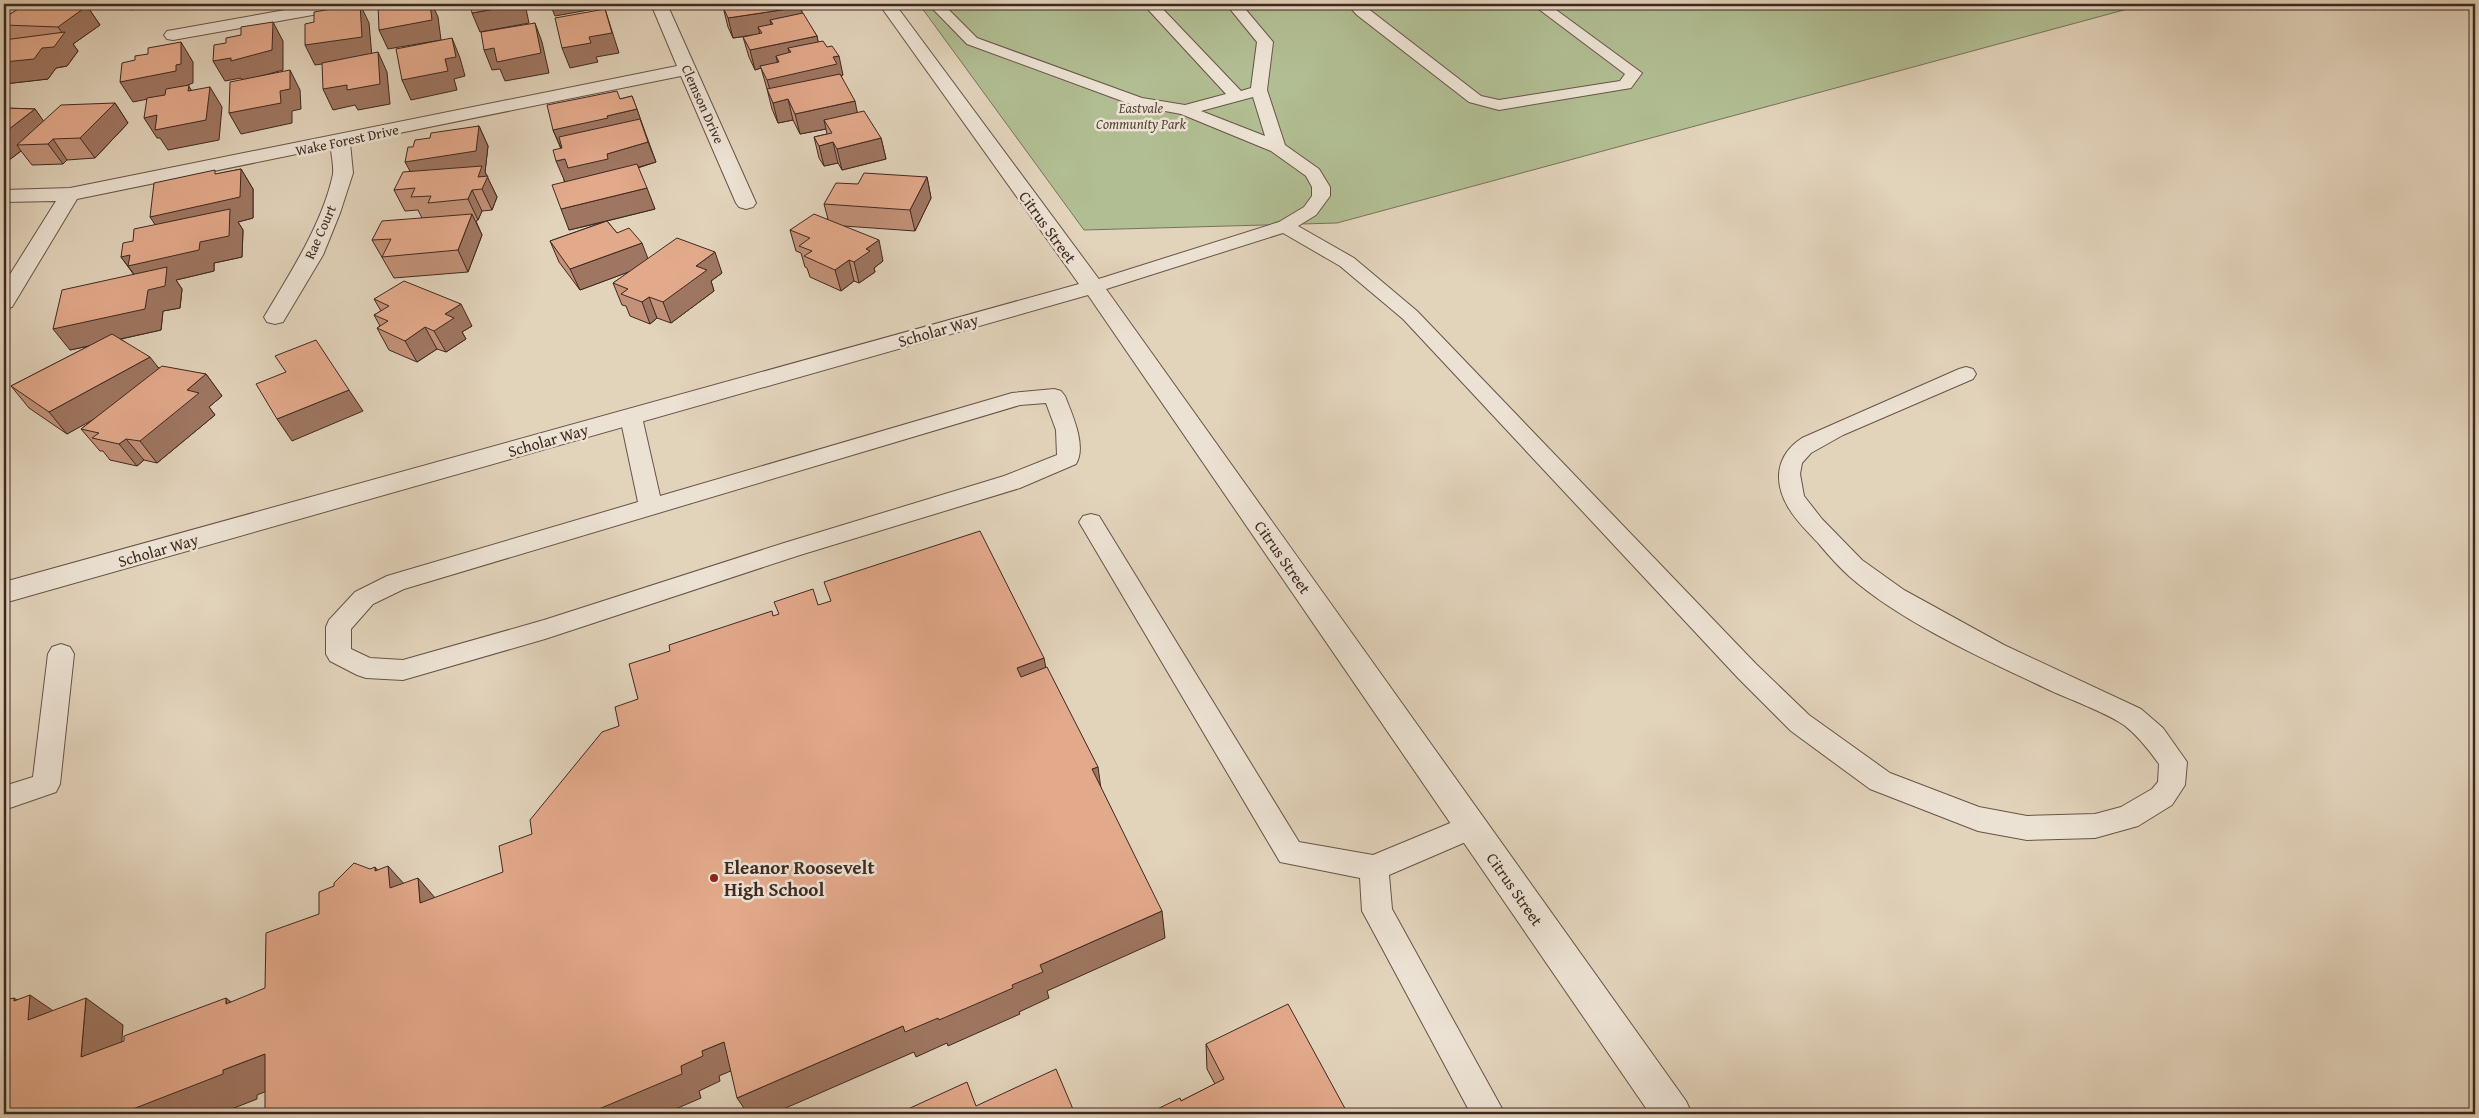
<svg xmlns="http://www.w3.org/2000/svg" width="2479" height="1118" font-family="'Gentium Book Plus',serif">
<rect width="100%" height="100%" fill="#e2d3bb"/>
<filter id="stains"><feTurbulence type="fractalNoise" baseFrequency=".004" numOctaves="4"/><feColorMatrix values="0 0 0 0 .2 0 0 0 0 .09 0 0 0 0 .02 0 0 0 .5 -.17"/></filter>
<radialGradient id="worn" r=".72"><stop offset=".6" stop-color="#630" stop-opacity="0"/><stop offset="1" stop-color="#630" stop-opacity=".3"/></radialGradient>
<path fill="#b1bd92" stroke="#787259" d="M919 4H2146L1337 223 1084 230Z"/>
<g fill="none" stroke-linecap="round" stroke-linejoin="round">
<defs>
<g id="service">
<path d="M928 4H943L977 38 1142 98 1185 105 1226 94 1143 4H1158L1241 91 1251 88 1257 42 1226 4H1241L1273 42 1267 90 1285 145 1319 169 1330 187V196L1316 215 1298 226 1354 258 1417 311 1756 664 1809 715 1890 773 1979 807 2027 816 2095 814 2121 807 2152 789 2158 782 2159 764C2149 750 2138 736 2124 725 2103 711 2068 699 2045 688 1982 658 1903 623 1850 577 1839 567 1829 556 1819 544 1808 532 1796 521 1788 507 1773 481 1776 455 1802 438L1959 369 1966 367 1973 369 1976 374 1973 379 1843 435 1811 453 1802 463 1800 474 1804 496 1822 519 1862 560 1904 590 2004 645 2141 709 2163 728 2187 762 2185 785 2172 805 2138 826 2095 838 2027 840 1978 831 1870 789 1791 731 1738 678 1403 319 1340 266 1283 233 1100 291H1086L1083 287 1086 283 1279 222 1304 207 1312 196V187L1306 176 1271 151 1181 114 1133 105 967 44ZM1253 97 1265 136 1201 111Z"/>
<path d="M1347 4H1362L1481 96 1499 100 1620 81 1625 74 1532 4H1548L1642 73 1631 88 1499 110 1469 102 1357 15Z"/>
<path d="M1054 389 1061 391 1065 396C1072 414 1087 446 1076 464L1020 488 800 555 545 639 403 680 366 678 357 675 330 661 326 654V627L329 620 355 592 387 576 638 502 620 417 623 412 631 410 639 412 642 417 660 496 1012 393ZM1046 403 1056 430 1057 455 1004 476 784 543 544 620 403 660 370 658 351 649V629L373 604 404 589 1020 405Z"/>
<path d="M1091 514 1099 516 1299 842 1373 855 1472 814 1482 817 1486 826 1482 835 1389 875 1392 909 1505 1114H1471L1367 920 1362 911 1360 878 1280 862 1079 522 1083 516Z"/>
<path d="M61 644 70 647 74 654 60 784 56 792 4 810V786L33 777 48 654 52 647Z"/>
</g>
<g id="minor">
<path d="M319 4H354L352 8 346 9 173 40 167 39 164 35 167 31 173 30Z"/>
<path d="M651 4H667L756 203 753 207 746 209 739 207 736 203 681 76 350 143 353 173 340 213 323 255 283 322 275 324 267 322 264 317C289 275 323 223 333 174 334 166 331 155 331 147L77 199 15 302 12 307 4 309V284L56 201 4 202V190L70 188 677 66Z"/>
</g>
<path id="tertiary" d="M879 4H895L1101 282 1686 1101 1692 1114H1650L1088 295 4 603V582L1079 284Z"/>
</defs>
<use href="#service" stroke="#685347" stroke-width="2"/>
<use href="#minor" stroke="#685347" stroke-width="2"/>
<use href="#tertiary" stroke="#685347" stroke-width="2"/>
<use href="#service" fill="#ece2d3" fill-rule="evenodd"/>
<use href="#minor" fill="#ece2d3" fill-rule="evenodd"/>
<use href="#tertiary" fill="#ece2d3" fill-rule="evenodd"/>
</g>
<g fill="#c39178" stroke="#3f2820">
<path d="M26 4H75L76 5 87 6 100 25 73 44 78 51 67 66 56 68 48 79 4 84V40H5L4 39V18Z"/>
<path d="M736 4H799L801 7 802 13 817 36 818 42 843 75 841 76 857 112 881 138 886 159 842 170 838 163 824 166 819 158 814 137 827 134 826 129 800 134 793 120 778 123 772 109 767 89 761 68 755 70 749 57 743 37 760 34 733 38 728 27 723 7 737 5Z"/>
<path d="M632 96 656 162 638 168 655 209 607 221 617 233 648 259 722 273 711 281 714 291 671 323 657 318 650 324 630 316 626 306 622 305 613 283 631 271 580 290 559 262 550 241 604 222 569 230 561 149 553 130 620 99Z"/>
<path d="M115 103 128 123 95 158 67 160 63 164 32 165 21 151 4 164V108L35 109 43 121Z"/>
<path d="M479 126 488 146 485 172 497 197 492 210 482 211 478 220 476 221 482 235 468 272 394 278 372 240 422 218 418 210 405 211 394 190 410 171 413 147 430 138Z"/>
<path d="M241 169 253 189V218L238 222 243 230 242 257 214 263V271L176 280 182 289 180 308 163 311 161 330 121 339 159 368 206 374 222 396 209 407 215 415 157 463 144 460 137 466 110 460 103 451H100L81 429 96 417 67 434 29 408 11 386 89 346 70 350 134 275 121 257 133 241 155 225 217 174Z"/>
<path d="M927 177 931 198 915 231 844 226 883 261 874 268 875 272 859 283 854 281 841 291 810 277 807 268 805 267 801 253 796 251 790 230 828 219 824 204 858 184Z"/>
<path d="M374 299 472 326 462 332 466 339 446 352 437 349 417 362 389 350 377 328 380 326 374 315 381 311Z"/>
<path d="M1206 1044 1348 1114 1181 1101 1215 1084 1207 1069Z"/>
</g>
<g fill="#9f7661" stroke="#3f2820">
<path d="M68 4H75L80 11 87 6 100 25 73 44 78 51 67 66 56 68 48 79 4 84V62L42 48 63 34 58 27 67 5Z"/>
<path d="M128 4H166L131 10Z"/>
<path d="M360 4 369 23 372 57 315 65 305 45Z"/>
<path d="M430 4H432L438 17 441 40 388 49 379 30Z"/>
<path d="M522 4H525L529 23 480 32 472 13Z"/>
<path d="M550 4H605L606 7 555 16Z"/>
<path d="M801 7 805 27 773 24 770 20 773 31 758 27 760 34 733 38 728 18Z"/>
<path d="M605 9 619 53 596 57 598 62 570 68 562 48 589 37Z"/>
<path d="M273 22 283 41V70L243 81 241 78 225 81 213 61Z"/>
<path d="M535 23 542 42 549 73 505 81 500 69 492 70 484 50Z"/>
<path d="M817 36 821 56 791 52 788 48 792 62H779L776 56 778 65 760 66 761 68 755 70 750 50Z"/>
<path d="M452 38 460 58 465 76 454 79 457 90 411 100 402 80 445 59Z"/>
<path d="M181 42 193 62V83L188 85 201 105 188 91 133 102 120 82 176 65Z"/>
<path d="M378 52 387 72 390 104 358 110 355 105 333 110 323 89Z"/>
<path d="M839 56 843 75 773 100 767 80 833 57Z"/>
<path d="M290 70 300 90 301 109 292 111V123L241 134 229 113 280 91Z"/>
<path d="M210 87 222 107 219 140 168 150 160 138H157L144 118Z"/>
<path d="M788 99 793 120 778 123 773 103Z"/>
<path d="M855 101 859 121 824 120 826 129 800 134 795 114Z"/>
<path d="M115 103 128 123 95 158 80 138Z"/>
<path d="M35 109 50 130 17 145 21 151 4 164V133Z"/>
<path d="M637 109 644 130 562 150 553 130 607 116Z"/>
<path d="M479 126 488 146 485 172 497 197 492 210 482 189 478 177 416 182 405 162Z"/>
<path d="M881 138 886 159 842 170 837 149Z"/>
<path d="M53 139 67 160 63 164 48 144Z"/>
<path d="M648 142 656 162 615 174 565 182 556 161 565 159 607 154Z"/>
<path d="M833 142 838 163 824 166 819 146Z"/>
<path d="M241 169 253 189V218L238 222 243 230 242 257 214 263V271L176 280 182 289 180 308 163 311 161 330 70 350 53 329 137 278 121 257 164 238 150 217Z"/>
<path d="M927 177 931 198 915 231 910 210Z"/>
<path d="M647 188 655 209 569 230 561 209Z"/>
<path d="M472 190 482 211 478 220 468 199Z"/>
<path d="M472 214 482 235 468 272 458 250Z"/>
<path d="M879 240 883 261 874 268 875 272 859 283 854 262 866 249Z"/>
<path d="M642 243 650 264 580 290 570 269Z"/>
<path d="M715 252 722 273 711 281 714 291 671 323 663 302 696 266Z"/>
<path d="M849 260 854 281 841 291 835 270Z"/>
<path d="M649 297 657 318 650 324 642 302Z"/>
<path d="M461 304 472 326 462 332 466 339 446 352 434 331 445 314Z"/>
<path d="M425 327 437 349 417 362 405 341Z"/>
<path d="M150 357 167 379 67 434 49 412Z"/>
<path d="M206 374 222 396 209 407 215 415 157 463 140 441 187 390Z"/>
<path d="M349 390 363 411 292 441 277 419Z"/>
<path d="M126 439 144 460 137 466 119 444Z"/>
<path d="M1044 658 1050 689 1023 699 1017 668Z"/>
<path d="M1098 767 1102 796 1092 769Z"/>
<path d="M388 866 414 895 415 916 375 871V867L389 883Z"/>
<path d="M418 878 442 906 420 903Z"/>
<path d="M1162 911 1165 938 1047 991 1049 998 1019 1012 1020 1014 948 1046 947 1043 916 1057 914 1052 772 1114H748L737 1098 903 1026 1012 985 1040 965Z"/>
<path d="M30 995 68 1021 28 1020 14 1001V998L29 1007Z"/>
<path d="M86 998 123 1025 119 1082 81 1057Z"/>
<path d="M226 998 259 1024 226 1004Z"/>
<path d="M724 1042 740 1067 719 1076 720 1081 699 1091 701 1098 664 1114H587L681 1066 702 1051Z"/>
<path d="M265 1054 297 1079 257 1095V1099L219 1114H120L223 1070Z"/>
<path d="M575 1110 579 1114H565Z"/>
</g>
<g fill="#e3a98b" stroke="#3f2820">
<path d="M26 4H68L67 5 87 6 58 27 4 25V18Z"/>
<path d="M360 4 362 37 305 45V24L314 22V12Z"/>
<path d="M378 4H430L432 20 379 30Z"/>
<path d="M470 4H522L472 13Z"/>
<path d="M738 4H799L801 7 728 18 723 7Z"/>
<path d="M605 9 612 33 589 37 591 43 562 48 555 18Z"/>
<path d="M803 13 817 36 750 50 743 37 762 33 758 27 773 24 770 20Z"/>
<path d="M273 22 272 50 231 61V58L213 61 214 45 226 43V38L241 35V27Z"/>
<path d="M535 23 541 53 497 62 494 48 484 50 481 32Z"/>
<path d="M65 32 54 47 42 48 34 59 4 62V40Z"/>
<path d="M452 38 456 57 445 59 448 71 402 80 396 49Z"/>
<path d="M823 41 827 47 832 46 839 56 833 57 837 64 767 80 760 66 779 62 776 56 791 52 788 48Z"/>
<path d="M181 42V64L176 65V71L120 82 122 63 135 60V56L148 54V48Z"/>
<path d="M378 52 380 84 347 90V85L323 89 322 63Z"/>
<path d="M290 70V89L280 91 281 103 229 113 230 82Z"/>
<path d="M840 74 855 101 795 114 788 99 773 103 767 89Z"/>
<path d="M189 85 188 91 210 87 206 120 155 130 157 115 144 118 147 98 165 95 166 89Z"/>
<path d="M617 91 620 99 632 96 637 109 607 116 608 118 553 130 547 105Z"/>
<path d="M115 103 80 138 53 139 48 144 17 145 61 105Z"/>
<path d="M4 108 35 109 4 133Z"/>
<path d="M864 111 881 138 837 149 833 142 819 146 814 137 832 133 824 120Z"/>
<path d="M640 119 648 142 607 154 608 159 568 168 565 159 556 161 553 150 562 148 559 137Z"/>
<path d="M479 126 476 151 405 162 408 147H413L415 140 430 138 431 133Z"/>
<path d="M637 164 647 188 561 209 552 185Z"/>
<path d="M482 166 478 177 488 176 482 189 472 190 468 199 428 203 431 196 411 197 415 188 394 190 403 172Z"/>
<path d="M241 169 240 197 150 217 154 183 215 170V174Z"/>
<path d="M864 173 927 177 910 210 824 204 836 183 858 184Z"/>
<path d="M230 209 229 236 200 242 199 250 128 266 130 255 121 257 123 243 133 241 134 229Z"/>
<path d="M472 214 458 250 382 257 391 239 372 240 382 221Z"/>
<path d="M814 214 879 240 866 249 870 251 854 262 849 260 835 270 804 256 812 251 799 246 810 238 790 230Z"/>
<path d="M607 221 617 233 629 228 642 243 570 269 550 241Z"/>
<path d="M677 238 715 252 696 266 707 270 663 302 649 297 642 302 621 294 628 289 613 283Z"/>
<path d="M167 267 165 286 148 290 145 309 53 329 62 290Z"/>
<path d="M404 281 461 304 445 314 454 318 434 331 425 327 405 341 377 328 388 321 374 315 389 306 374 299Z"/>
<path d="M112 334 150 357 49 412 11 386Z"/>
<path d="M316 340 349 390 277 419 256 384 286 372 275 356Z"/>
<path d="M162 366 206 374 187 390 199 393 140 441 126 439 119 444 92 438 99 433 81 429Z"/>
<path d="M980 531 1044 658 1017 668 1021 677 1047 667 1098 767 1092 769 1162 911 1040 965 1043 972 1012 985 1013 988 939 1020 938 1018 905 1032 903 1026 737 1098 724 1042 702 1051 703 1056 681 1066 682 1074 587 1114H576L575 1110 565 1114H265V1054L223 1070V1074L120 1114H114V1112L109 1114H4V997L9 999 14 998V1001L30 995 28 1020 86 998 81 1057 124 1041V1036L226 998V1004L265 988 266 933 319 914V892L334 886V883L354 863 370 869 375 867V871L388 866 390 888 418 878 420 903 503 872 499 846 532 834 530 820 602 732 619 726 615 707 638 699 629 664 670 651 669 645 772 611 773 616 779 614 774 602 813 589 818 605 831 601 824 582Z"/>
<path d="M1288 1004 1348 1114H1147L1180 1098 1181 1101 1224 1079 1206 1044Z"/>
<path d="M1056 1069 1075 1114H897L967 1082 976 1106Z"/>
</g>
<circle fill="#8f2418" stroke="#ece2d3" stroke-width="2" cx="714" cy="878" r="5"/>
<g text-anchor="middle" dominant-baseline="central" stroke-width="5" stroke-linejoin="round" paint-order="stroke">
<g font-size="14" fill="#3f2820" stroke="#ece2d3">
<text transform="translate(703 104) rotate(66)">Clemson Drive</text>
<text transform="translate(347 140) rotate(-12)">Wake Forest Drive</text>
<text transform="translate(320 232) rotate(-66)">Rae Court</text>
</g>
<g font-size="14" font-style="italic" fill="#564637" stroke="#ece2d3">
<text x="1141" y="108">Eastvale<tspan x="1141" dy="16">Community Park</tspan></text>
</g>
<g font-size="16" fill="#3f2820" stroke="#ece2d3">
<text transform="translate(1048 227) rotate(54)">Citrus Street</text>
<text transform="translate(938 330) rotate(-16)">Scholar Way</text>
<text transform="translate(548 440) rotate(-16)">Scholar Way</text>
<text transform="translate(158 550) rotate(-16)">Scholar Way</text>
<text transform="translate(1283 557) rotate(55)">Citrus Street</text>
<text transform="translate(1515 889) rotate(55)">Citrus Street</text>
</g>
<g font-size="19" font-weight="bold" fill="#3f2820" stroke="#ece2d3" text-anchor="start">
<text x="724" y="867">Eleanor Roosevelt<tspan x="724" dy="22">High School</tspan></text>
</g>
</g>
<rect width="2479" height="1118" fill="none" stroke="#e2d3bb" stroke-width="20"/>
<rect x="5" y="5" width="2469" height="1108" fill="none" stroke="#3f2820" stroke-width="2.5"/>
<rect x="10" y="10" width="2459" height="1098" fill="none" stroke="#3f2820"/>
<rect width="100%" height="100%" filter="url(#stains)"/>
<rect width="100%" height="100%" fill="url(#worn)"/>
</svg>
